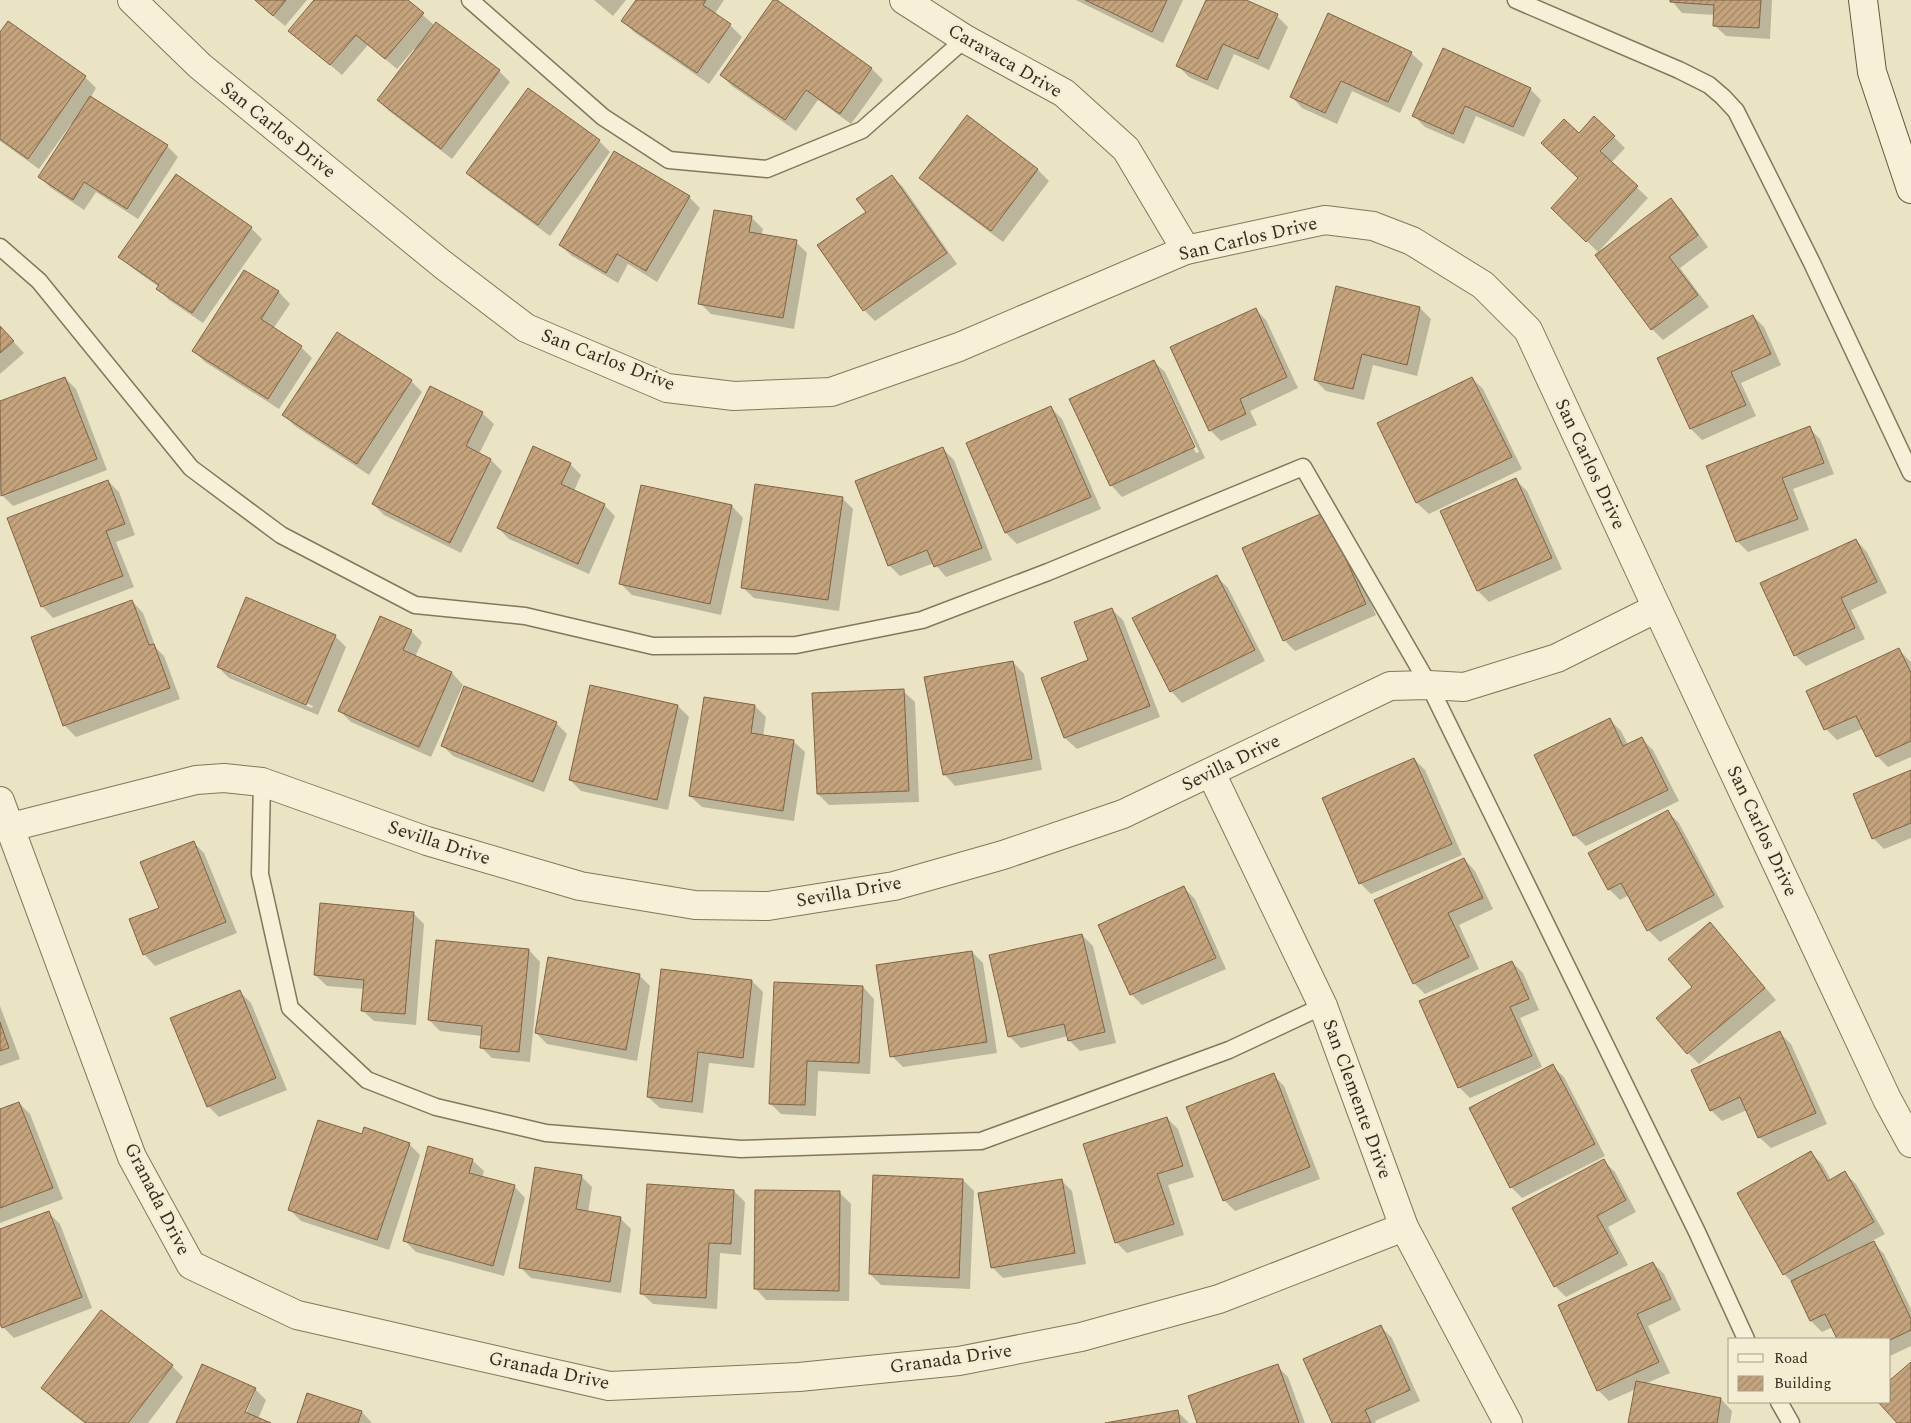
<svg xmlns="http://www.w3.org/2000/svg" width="1911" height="1423" font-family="Spectral,serif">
<defs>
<pattern id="building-hatch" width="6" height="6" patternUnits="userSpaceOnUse" patternTransform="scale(1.25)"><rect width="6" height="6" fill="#c5a47d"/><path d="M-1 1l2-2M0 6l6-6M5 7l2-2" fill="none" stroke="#a18666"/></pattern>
</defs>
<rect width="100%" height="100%" fill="#eae3c4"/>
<g fill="#0003" fill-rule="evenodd">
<path d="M254 0H307L285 26Z"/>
<path d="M316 0H406L434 25 499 71 510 82 452 159 389 111 378 100 416 50 414 49 397 69 368 45 342 75 290 31Z"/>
<path d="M594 0H626L613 16Z"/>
<path d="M637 0H724L714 15 730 25 742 37 709 84 634 32 623 21Z"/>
<path d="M774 0 872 69 883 80 851 124 818 100 796 131 732 86 721 75Z"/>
<path d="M1076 0H1183L1163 43Z"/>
<path d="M1207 0H1242L1277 16 1288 27 1269 70 1234 54 1218 90 1189 77 1178 66Z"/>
<path d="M1671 0H1772L1770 39 1726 36 1714 25 1715 15 1682 13Z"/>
<path d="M0 35 85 77 96 88 91 97 167 146 178 157 138 219 96 192 84 210 51 188 40 177 73 125 71 124 39 169 0 141Z"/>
<path d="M1411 53 1423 64 1400 113 1352 91 1337 124 1302 108 1291 96Z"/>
<path d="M1530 89 1541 100 1524 137 1476 116 1464 144 1425 127 1414 116Z"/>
<path d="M967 117 1038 170 1049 181 1003 242 932 189 921 178Z"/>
<path d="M1579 134 1614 137 1625 148 1611 163 1648 198 1598 252 1564 219 1580 179Z"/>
<path d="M599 141 610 152 550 236 479 184 468 173Z"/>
<path d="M892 176 903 187 957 264 875 321 864 310 867 213Z"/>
<path d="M689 197 700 208 657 282 628 264 618 283 572 256 560 245Z"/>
<path d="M1671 200 1682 211 1708 247 1680 268 1709 307 1663 340 1652 329Z"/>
<path d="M752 218 763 229 761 236 796 242 807 253 794 329 711 314 700 303Z"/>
<path d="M251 228 262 239 203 323 169 300 158 289 159 287 131 267 120 256Z"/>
<path d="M245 271 279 292 290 304 273 329 301 347 312 358 279 409 205 362 194 351Z"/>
<path d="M1337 288 1420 308 1431 319 1417 376 1373 365 1364 400 1326 391 1315 380Z"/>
<path d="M1255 309 1266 320 1298 388 1250 411 1257 425 1221 441 1210 430Z"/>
<path d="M1753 316 1764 327 1781 365 1741 383 1756 416 1702 440 1691 429 1659 358Z"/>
<path d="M0 327 24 353 0 374Z"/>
<path d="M1153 361 1165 372 1205 458 1122 497 1111 485ZM1158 373H1161L1199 452 1196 453Z"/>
<path d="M65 378 76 389 107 470 13 506 2 495 0 490V403Z"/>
<path d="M1472 378 1483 389 1522 469 1429 514 1417 503 1379 424Z"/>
<path d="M411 381 422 392 369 475 295 426 284 415Z"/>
<path d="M431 387 482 413 494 424 479 454 491 460 502 471 461 553 384 515 373 504Z"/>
<path d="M1051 408 1062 419 1101 509 1017 544 1006 533 968 443Z"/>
<path d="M1809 428 1820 439 1834 474 1793 489 1809 530 1748 552 1737 541Z"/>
<path d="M943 449 954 460 992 560 946 577 934 563 900 576 889 565Z"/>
<path d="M570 464 581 475 574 491 604 505 615 516 589 574 509 539 498 528Z"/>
<path d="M1516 480 1527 491 1562 569 1489 602 1478 591 1442 512Z"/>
<path d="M108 481 119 492 135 535 116 542 134 587 53 618 42 606Z"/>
<path d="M842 498 853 509 839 611 754 598 742 587Z"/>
<path d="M732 506 743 518 721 615 632 595 620 583Z"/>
<path d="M1336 524 1376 615 1295 651 1284 640Z"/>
<path d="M1856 540 1867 552 1887 593 1851 610 1865 639 1806 666 1795 655Z"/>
<path d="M1217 577 1228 588 1265 661 1182 703 1171 691Z"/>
<path d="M132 601 143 613 156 648 164 656 180 699 76 737 64 725Z"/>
<path d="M1111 609 1123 620 1160 717 1077 749 1065 738 1043 679 1090 661Z"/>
<path d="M411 631 422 642 415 657 452 673 463 685 431 757 351 722 340 711Z"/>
<path d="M335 636 346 647 318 715 229 678 218 667ZM230 671 313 706 312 708 230 674Z"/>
<path d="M1899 650 1911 662V757L1888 767 1877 756 1864 728 1837 740 1826 729Z"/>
<path d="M1013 662 1024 674 1042 770 955 786 944 774Z"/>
<path d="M590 687 678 706 689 717 668 810 581 791 570 780Z"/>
<path d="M903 691 915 702 919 802 829 805 818 794Z"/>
<path d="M705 699 755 706 766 717 763 736 793 741 805 752 794 821 702 807 690 796Z"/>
<path d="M1610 720 1621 731 1628 745 1642 739 1653 750 1679 801 1586 846 1574 835Z"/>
<path d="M556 723 567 734 544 792 453 756 442 745Z"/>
<path d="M1414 759 1425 770 1462 855 1371 894 1360 883Z"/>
<path d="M1911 771V838L1884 849 1873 838Z"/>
<path d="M1668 812 1679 823 1724 907 1660 942 1648 930 1629 895 1620 900 1609 889Z"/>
<path d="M193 842 204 853 237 933 155 966 144 954 160 908Z"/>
<path d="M1464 859 1475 871 1493 909 1459 925 1479 969 1425 994 1414 983Z"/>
<path d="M1184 888 1195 899 1226 969 1142 1005 1131 994Z"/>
<path d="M413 913 424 924 416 1025 374 1021 362 1010 364 989 327 986 315 975Z"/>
<path d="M1710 924 1776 1000 1699 1064 1688 1053Z"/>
<path d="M1082 935 1093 946 1116 1043 1080 1051 1069 1040 1068 1036 1021 1048 1010 1037Z"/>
<path d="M529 950 540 962 530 1062 492 1058 481 1047 482 1036 440 1031 429 1020Z"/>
<path d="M972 952 983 963 997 1053 903 1067 892 1056Z"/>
<path d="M1512 962 1523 973 1539 1010 1520 1018 1542 1067 1470 1098 1459 1087Z"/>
<path d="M639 975 650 986 637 1061 547 1044 536 1033Z"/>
<path d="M752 981 763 992 754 1068 709 1063 703 1113 660 1108 648 1097Z"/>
<path d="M863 987 874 999 870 1074 818 1071 816 1116 781 1114 770 1103Z"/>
<path d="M239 991 251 1003 287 1090 219 1117 208 1106Z"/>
<path d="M0 1006 20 1059 0 1066Z"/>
<path d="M1779 1032 1791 1044 1827 1124 1771 1148 1759 1137 1747 1110 1722 1121 1711 1110Z"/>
<path d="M1552 1066 1564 1077 1605 1156 1522 1198 1511 1187Z"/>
<path d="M1273 1075 1284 1086 1320 1179 1235 1211 1224 1200Z"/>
<path d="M19 1103 30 1114 63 1199 0 1223V1110Z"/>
<path d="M1167 1118 1178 1129 1194 1177 1168 1185 1184 1235 1127 1253 1116 1242Z"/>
<path d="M363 1135 409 1144 420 1155 389 1250 301 1221 289 1209Z"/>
<path d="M1811 1153 1822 1164 1831 1180 1845 1173 1856 1184 1885 1234 1872 1241 1884 1254 1911 1309V1346L1890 1356V1339H1839L1833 1327 1822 1332 1811 1321 1793 1283 1784 1274Z"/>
<path d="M472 1160 484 1171 482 1178 514 1186 525 1198 504 1276 416 1252 405 1241Z"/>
<path d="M1604 1161 1615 1172 1636 1212 1608 1227 1628 1265 1566 1297 1555 1286Z"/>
<path d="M581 1176 592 1187 588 1213 620 1218 631 1229 621 1293 531 1278 520 1267Z"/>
<path d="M963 1180 974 1191 970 1289 881 1285 870 1274Z"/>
<path d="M1061 1180 1072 1191 1086 1264 1003 1278 992 1267Z"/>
<path d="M734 1191 745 1202 741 1255 720 1253 717 1309 653 1304 641 1293Z"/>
<path d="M840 1193 851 1204 849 1301 766 1300 755 1288Z"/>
<path d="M48 1212 60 1224 92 1308 14 1338 3 1327 0 1320V1231Z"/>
<path d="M1653 1263 1664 1274 1681 1310 1648 1326 1670 1373 1645 1384 1721 1399 1732 1411 1730 1423H1629L1636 1389 1609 1401 1598 1390Z"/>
<path d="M1381 1327 1392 1338 1420 1401 1375 1421 1376 1423H1333Z"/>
<path d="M172 1366 183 1377 148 1423H84L53 1399 42 1388Z"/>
<path d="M1277 1366 1288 1377 1305 1423H1199Z"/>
<path d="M255 1389 266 1400 258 1419 268 1423H177ZM252 1392H255L244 1418 242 1417Z"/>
<path d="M308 1394 362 1412 372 1423H298Z"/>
<path d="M1177 1411 1189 1423H1112Z"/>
</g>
<g fill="url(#building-hatch)" stroke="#806344">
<path d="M255 0H286L273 16Z"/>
<path d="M314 0H408L424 13 385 59 356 35 330 65 288 31Z"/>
<path d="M636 0H706L703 5 731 24 697 73 621 21Z"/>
<path d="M773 0H777L872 68 840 114 806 90 785 120 720 75Z"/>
<path d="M1085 0H1167L1152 32Z"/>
<path d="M1206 0H1246L1278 14 1258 59 1223 44 1207 80 1176 66Z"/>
<path d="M1670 0H1761L1759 28 1713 26 1714 5 1670 2Z"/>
<path d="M1328 13 1412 52 1388 102 1341 81 1325 113 1290 97Z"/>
<path d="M8 21 86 76 28 159 0 139V32Z"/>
<path d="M436 22 500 70 441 149 377 100Z"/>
<path d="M1443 48 1531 88 1513 127 1465 106 1453 134 1412 116Z"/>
<path d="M528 88 600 140 538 225 466 173Z"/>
<path d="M90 96 168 145 127 209 84 182 73 200 38 177Z"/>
<path d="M967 115 1038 169 991 231 919 178Z"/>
<path d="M1594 116 1615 136 1600 151 1638 186 1586 242 1551 208 1578 178 1541 143 1564 119 1579 133Z"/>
<path d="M614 151 690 196 646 271 617 254 606 273 559 245Z"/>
<path d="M176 174 252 227 192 313 156 289 159 285 118 257Z"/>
<path d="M892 175 947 253 863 311 817 245 866 212 856 199Z"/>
<path d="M1671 198 1698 235 1669 257 1698 295 1651 330 1595 255Z"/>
<path d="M714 210 752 216 749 232 797 240 783 318 698 304Z"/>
<path d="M244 270 279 291 261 319 302 346 268 399 192 351Z"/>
<path d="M1336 286 1420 307 1407 365 1362 354 1353 389 1314 380Z"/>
<path d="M1256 308 1287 377 1240 399 1246 414 1209 431 1170 347Z"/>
<path d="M1753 315 1771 354 1731 372 1746 405 1690 429 1657 358Z"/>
<path d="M0 326 14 341 0 353Z"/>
<path d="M337 332 412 380 357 464 282 415Z"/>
<path d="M1154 360 1195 447 1110 486 1069 399Z"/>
<path d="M65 377 97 459 1 496 0 401Z"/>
<path d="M1472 377 1512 457 1416 503 1377 423Z"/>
<path d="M430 386 483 412 466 446 491 459 450 543 372 504Z"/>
<path d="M1051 406 1091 497 1005 533 966 443Z"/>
<path d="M1810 426 1824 463 1782 478 1798 519 1736 542 1706 466Z"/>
<path d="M533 446 571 463 561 484 605 504 578 564 497 528Z"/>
<path d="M943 447 982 548 934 567 927 550 888 566 855 481Z"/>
<path d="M1516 478 1552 558 1477 591 1440 511Z"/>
<path d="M108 480 125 524 106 531 123 576 41 607 7 518Z"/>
<path d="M755 484 843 497 828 600 741 588Z"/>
<path d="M641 485 732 505 710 604 619 584Z"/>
<path d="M1325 512 1366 604 1283 641 1242 548Z"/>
<path d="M1856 539 1877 582 1841 598 1855 628 1794 656 1760 583Z"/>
<path d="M1217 575 1255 650 1170 692 1132 618Z"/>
<path d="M246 597 336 635 306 705 217 667Z"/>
<path d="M132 600 149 645 154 644 170 688 63 726 31 637Z"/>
<path d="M1112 608 1150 706 1064 738 1041 678 1088 660 1074 622Z"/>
<path d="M380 616 412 630 403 650 452 672 419 747 338 711Z"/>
<path d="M1899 648 1911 673V741L1876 757 1856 716 1824 730 1806 691Z"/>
<path d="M1013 661 1032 759 943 775 924 677Z"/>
<path d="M590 685 678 705 657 800 569 780Z"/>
<path d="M464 686 557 722 533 782 441 746Z"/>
<path d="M904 689 909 791 817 794 812 693Z"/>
<path d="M704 697 755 705 751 733 794 740 783 811 689 796Z"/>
<path d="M1610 718 1623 746 1642 737 1668 790 1573 836 1534 755Z"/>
<path d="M1414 758 1452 844 1359 884 1322 798Z"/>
<path d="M1911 770V823L1872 839 1853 794Z"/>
<path d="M1668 810 1714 895 1647 931 1621 883 1608 890 1588 853Z"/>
<path d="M194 841 226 922 143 955 129 919 159 908 140 862Z"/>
<path d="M1464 858 1483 898 1448 913 1469 957 1413 984 1374 900Z"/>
<path d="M1184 886 1216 958 1130 995 1098 925Z"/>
<path d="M320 903 414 912 405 1014 361 1011 364 980 314 975Z"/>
<path d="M1710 922 1765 988 1687 1054 1656 1018 1692 987 1668 959Z"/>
<path d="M1082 934 1105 1032 1068 1041 1064 1024 1008 1037 989 955Z"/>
<path d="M436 940 529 949 519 1052 480 1048 482 1026 428 1020Z"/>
<path d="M972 951 987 1042 890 1057 876 965Z"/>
<path d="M548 957 640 974 626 1050 535 1033Z"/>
<path d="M1512 961 1529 999 1510 1007 1532 1056 1458 1088 1419 1001Z"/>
<path d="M661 969 752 980 743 1058 698 1052 692 1102 647 1097Z"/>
<path d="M774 982 863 986 859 1063 807 1061 805 1105 769 1104Z"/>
<path d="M240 990 276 1078 207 1107 170 1018Z"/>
<path d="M0 1022 9 1048 0 1051Z"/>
<path d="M1780 1031 1816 1113 1758 1138 1740 1097 1710 1111 1691 1070Z"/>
<path d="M1553 1064 1595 1144 1510 1188 1469 1108Z"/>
<path d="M1274 1073 1310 1167 1223 1201 1186 1107Z"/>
<path d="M19 1102 53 1188 0 1208V1109Z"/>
<path d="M1167 1117 1183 1166 1157 1174 1174 1224 1115 1243 1083 1144Z"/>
<path d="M318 1120 362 1134 364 1127 410 1143 377 1240 288 1210Z"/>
<path d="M428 1146 473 1159 469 1173 515 1185 493 1266 403 1241Z"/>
<path d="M1811 1151 1828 1181 1845 1171 1874 1222 1783 1275 1737 1193Z"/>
<path d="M1604 1159 1626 1200 1597 1216 1618 1253 1554 1287 1512 1208Z"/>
<path d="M535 1167 582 1175 576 1209 621 1217 610 1282 519 1268Z"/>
<path d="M873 1175 963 1179 959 1278 869 1274Z"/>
<path d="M1062 1179 1075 1253 991 1268 978 1193Z"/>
<path d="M647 1184 734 1190 731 1244 709 1243 706 1298 640 1294Z"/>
<path d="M755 1190 840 1191 839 1291 754 1289Z"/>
<path d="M49 1211 82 1297 2 1328 0 1324V1229Z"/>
<path d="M1874 1241 1911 1319V1330L1890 1340 1837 1339 1825 1314 1810 1321 1791 1281Z"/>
<path d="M1653 1262 1671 1299 1637 1314 1659 1362 1597 1391 1558 1305Z"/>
<path d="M101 1310 173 1365 128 1423H86L41 1388Z"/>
<path d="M1381 1325 1410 1390 1365 1410 1371 1423H1332L1303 1359Z"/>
<path d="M1911 1362V1423H1897L1878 1402H1890V1380Z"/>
<path d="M202 1364 256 1388 245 1412 271 1423H176Z"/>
<path d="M1278 1364 1299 1423H1197L1188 1396Z"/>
<path d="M1636 1381 1721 1398 1717 1423H1628Z"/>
<path d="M307 1393 362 1411 358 1423H297Z"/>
<path d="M1178 1410 1180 1423H1105Z"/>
</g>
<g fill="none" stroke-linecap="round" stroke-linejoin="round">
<defs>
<g id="lane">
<path d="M470 0 603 117 669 160 767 169 862 130 965 39"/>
<path d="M1516 0 1679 70 1709 85 1723 97 1736 111 1812 263 1911 473"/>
<path d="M0 247 39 281 191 468 281 535 415 605 525 616 653 646 796 645 922 620 1048 572 1303 467 1429 685 1697 1232 1746 1339"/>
<path d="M262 782 260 874 290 1008 367 1080 436 1107 546 1133 741 1149 981 1141 1229 1050 1323 1006"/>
<path d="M1779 1402 1791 1423"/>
</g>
<g id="street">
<path d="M132 0 200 66 442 264 526 328 667 388 734 396 831 392 959 347 1186 250 1325 220 1373 226 1412 241 1483 285 1528 330 1657 608 1887 1099 1911 1143"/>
<path d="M904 0 965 39 1064 93 1126 149 1186 250"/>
<path d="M1211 773 1323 1006 1404 1227 1508 1423"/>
<path d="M0 801 132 1157 191 1265 297 1315 609 1386 799 1377 959 1361 1081 1337 1219 1299 1404 1227"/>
<path d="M11 827 196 780 224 778 262 782 427 841 580 886 695 905 768 906 894 886 1003 855 1123 814 1390 686 1429 685 1464 687 1557 658 1657 608"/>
</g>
<path id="secondary" d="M1863 0 1872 72 1911 189"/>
</defs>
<use href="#lane" stroke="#83765c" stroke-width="19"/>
<use href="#street" stroke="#83765c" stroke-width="30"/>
<use href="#secondary" stroke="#65573f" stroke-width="30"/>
<use href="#lane" stroke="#f5f0d7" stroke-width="16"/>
<use href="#street" stroke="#f5f0d7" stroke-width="28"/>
<use href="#secondary" stroke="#f5f0d7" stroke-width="28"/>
</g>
<g text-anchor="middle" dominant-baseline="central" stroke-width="5" stroke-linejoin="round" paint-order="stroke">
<g font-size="19" fill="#342c1f" stroke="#f2edd3">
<text transform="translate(1005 61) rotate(30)">Caravaca Drive</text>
<text transform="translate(278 130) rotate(39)">San Carlos Drive</text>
<text transform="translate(1248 239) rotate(-13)">San Carlos Drive</text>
<text transform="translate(608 360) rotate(21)">San Carlos Drive</text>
<text transform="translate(1590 464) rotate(65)">San Carlos Drive</text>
<text transform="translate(1231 763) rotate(-26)">Sevilla Drive</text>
<text transform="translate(1762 831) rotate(65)">San Carlos Drive</text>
<text transform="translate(439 843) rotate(18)">Sevilla Drive</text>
<text transform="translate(849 892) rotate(-10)">Sevilla Drive</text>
<text transform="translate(1357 1099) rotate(70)">San Clemente Drive</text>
<text transform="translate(157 1199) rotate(63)">Granada Drive</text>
<text transform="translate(951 1359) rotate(-8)">Granada Drive</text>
<text transform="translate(549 1371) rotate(12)">Granada Drive</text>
</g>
</g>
<rect x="1728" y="1338" width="162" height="65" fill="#f2edd3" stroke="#a6a08b"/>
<rect x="1738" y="1354" width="25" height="8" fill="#f5f0d7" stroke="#a6a08b"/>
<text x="1774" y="1363" font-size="15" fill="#342c1f">Road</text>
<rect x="1738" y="1376" width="25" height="15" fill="url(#building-hatch)" stroke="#a6a08b"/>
<text x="1774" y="1388" font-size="15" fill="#342c1f">Building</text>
</svg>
